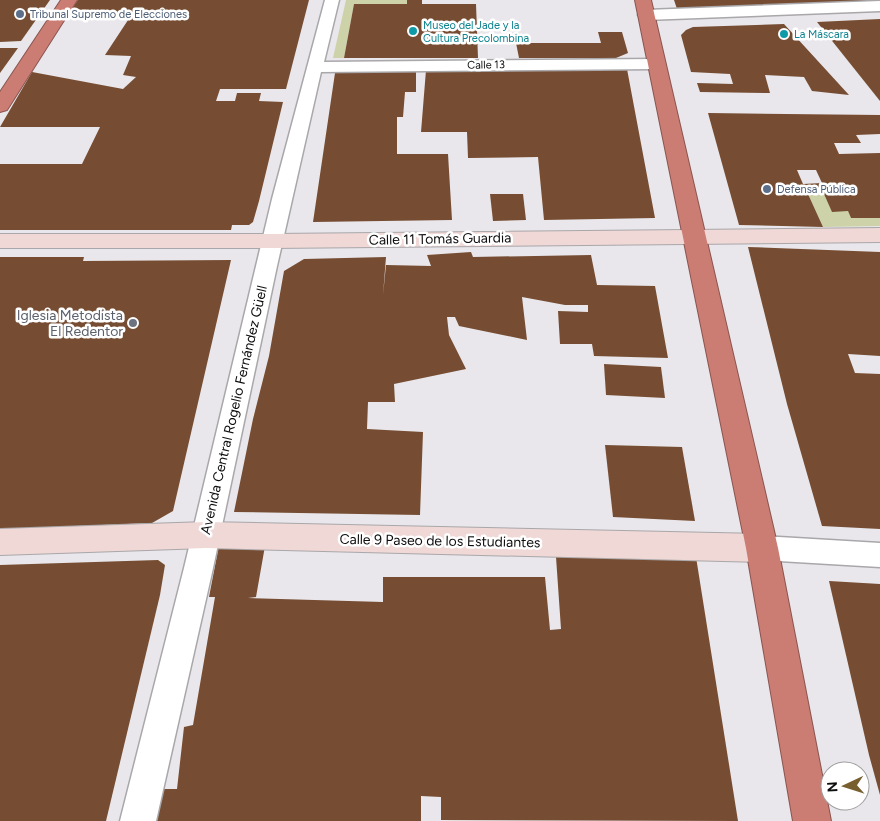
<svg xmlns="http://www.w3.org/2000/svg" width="880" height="821" font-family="Figtree,sans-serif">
<rect width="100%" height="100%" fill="#e9e7eb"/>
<g fill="#cdd2a8">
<path d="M346 0H407V4H354L344 58H333Z"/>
<path d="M808 194H824L832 211H848L851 218H880V226L823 227Z"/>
</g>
<g fill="#764d32" fill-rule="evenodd">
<path d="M0 0H50L21 41 0 42Z"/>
<path d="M78 0H309L286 89H220L216 101H235L237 93H261L259 101 283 102 259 201 253 222 249 225H232L231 230H0V164H82L100 127H0L32 72 123 89 136 77 123 75 131 56 105 55 132 14 69 13Z"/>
<path d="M407 0H422V4H476L478 58H344L354 4H407Z"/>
<path d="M674 0H875L879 4 677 9Z"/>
<path d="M880 19V101L817 22Z"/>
<path d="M784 24 849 95 812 91 804 77 765 75 770 93 700 92 697 83 733 84 730 74 691 72 681 35 686 30 693 27Z"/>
<path d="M598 32H622L628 53 616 58H519L516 43H601Z"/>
<path d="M0 48H18L0 73Z"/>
<path d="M627 69 655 218 544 220 538 157 468 158 467 132H421L426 70Z"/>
<path d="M416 71V92H405L403 117H397V154H448L452 220 313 222 335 73Z"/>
<path d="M708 113 880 115V134L856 135 861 143H834L839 154 880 153V218H851L848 211 832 212 824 194H808L823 227 739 225ZM797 170H816L822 183 803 184Z"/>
<path d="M490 194H523L526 220 493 221Z"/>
<path d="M748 247 880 252V356L848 354 855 373 880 374V529L822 526 787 404Z"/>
<path d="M471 252 473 257 591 255 597 285 655 286 668 358 594 356 592 344H560L558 311 588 312V305H565L522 297 527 340 459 326 455 317H447L449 335 466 369 394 384 395 402H368L367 429 423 432 420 515 234 512 253 419 269 356 284 271 304 259 386 257 383 295 386 265 431 266 427 255Z"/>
<path d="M0 257H84L83 261 231 260 173 511 152 523 0 529Z"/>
<path d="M604 364 661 367 665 398 606 395Z"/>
<path d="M605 445 682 447 695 521 613 517Z"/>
<path d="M219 545 265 546 256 597 248 598 383 602V577H545L550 630 561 629 556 557H696L738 821 441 820V797L421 796V821H151L158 789H177L184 727 193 725 215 597H209Z"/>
<path d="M158 560 165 565 160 595 106 821H0V565Z"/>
<path d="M829 581 880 584V795L869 755Z"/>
</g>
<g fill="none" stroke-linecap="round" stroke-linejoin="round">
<defs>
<g id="street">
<path d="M325 0H339L324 62 657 59 663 61 665 64 663 67 657 69 321 72 277 266 213 568 156 821H120L184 568 272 199Z"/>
<path d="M880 1V11L646 20 641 18 638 15 641 12 646 10Z"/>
<path d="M762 536 880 543V567L762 560 752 557 748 548 752 539Z"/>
</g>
<g id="secondary">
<path d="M880 228V242L272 248H0V234H272Z"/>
<path d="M206 522 762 534 773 538 778 548 773 558 762 562 206 548 0 555V529Z"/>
</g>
<g id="highway">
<path d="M61 0H77L7 110 0 112V92Z"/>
<path d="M635 0H651L778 548 831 821H793L746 548Z"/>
</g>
</defs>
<use href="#street" stroke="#a9a7aa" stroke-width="3"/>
<use href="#secondary" stroke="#a9a7aa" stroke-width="2"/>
<use href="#highway" stroke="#895550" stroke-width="2"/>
<use href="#street" fill="#fff" fill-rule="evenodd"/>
<use href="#secondary" fill="#efd8d5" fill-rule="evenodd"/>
<use href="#highway" fill="#cb7c73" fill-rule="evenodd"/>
</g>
<g fill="#5c6f8a" stroke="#fff" stroke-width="2">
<circle cx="20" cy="14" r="5"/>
<circle cx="767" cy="189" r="5"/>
</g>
<g fill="#0f9aa8" stroke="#fff" stroke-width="2">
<circle cx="413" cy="31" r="5"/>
<circle cx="784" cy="34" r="5"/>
</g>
<circle fill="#6b7280" stroke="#fff" stroke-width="2" cx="133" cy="323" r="5"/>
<g text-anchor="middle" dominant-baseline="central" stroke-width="5" stroke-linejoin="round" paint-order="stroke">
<g font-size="11" fill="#4e5e75" stroke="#fff" text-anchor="start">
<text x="30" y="14">Tribunal Supremo de Elecciones</text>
<text x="777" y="189">Defensa Pública</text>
</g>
<g font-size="11" fill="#0d838f" stroke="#fff" text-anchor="start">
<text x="423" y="25">Museo del Jade y la<tspan x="423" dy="13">Cultura Precolombina</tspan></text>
<text x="794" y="34">La Máscara</text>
</g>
<g font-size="11" fill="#0e0d0e" stroke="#fff">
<text transform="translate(486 65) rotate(-1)">Calle 13</text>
</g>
<g font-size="14" fill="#0e0d0e" stroke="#fff">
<text transform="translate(440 239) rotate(-1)">Calle 11 Tomás Guardia</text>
<text transform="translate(234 410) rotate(-77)">Avenida Central Rogelio Fernández Güell</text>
<text transform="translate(440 541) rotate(1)">Calle 9 Paseo de los Estudiantes</text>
</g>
<g font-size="14" fill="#5b616d" stroke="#fff" text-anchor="end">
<text x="123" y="315">Iglesia Metodista<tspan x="123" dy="16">El Redentor</tspan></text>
</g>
</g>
<g transform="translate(845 786) rotate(266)"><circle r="24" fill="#ffffff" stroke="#9f9e9f"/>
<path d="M0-4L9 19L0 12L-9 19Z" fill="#785f30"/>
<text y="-8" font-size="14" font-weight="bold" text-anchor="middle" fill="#0e0d0e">N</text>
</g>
</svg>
